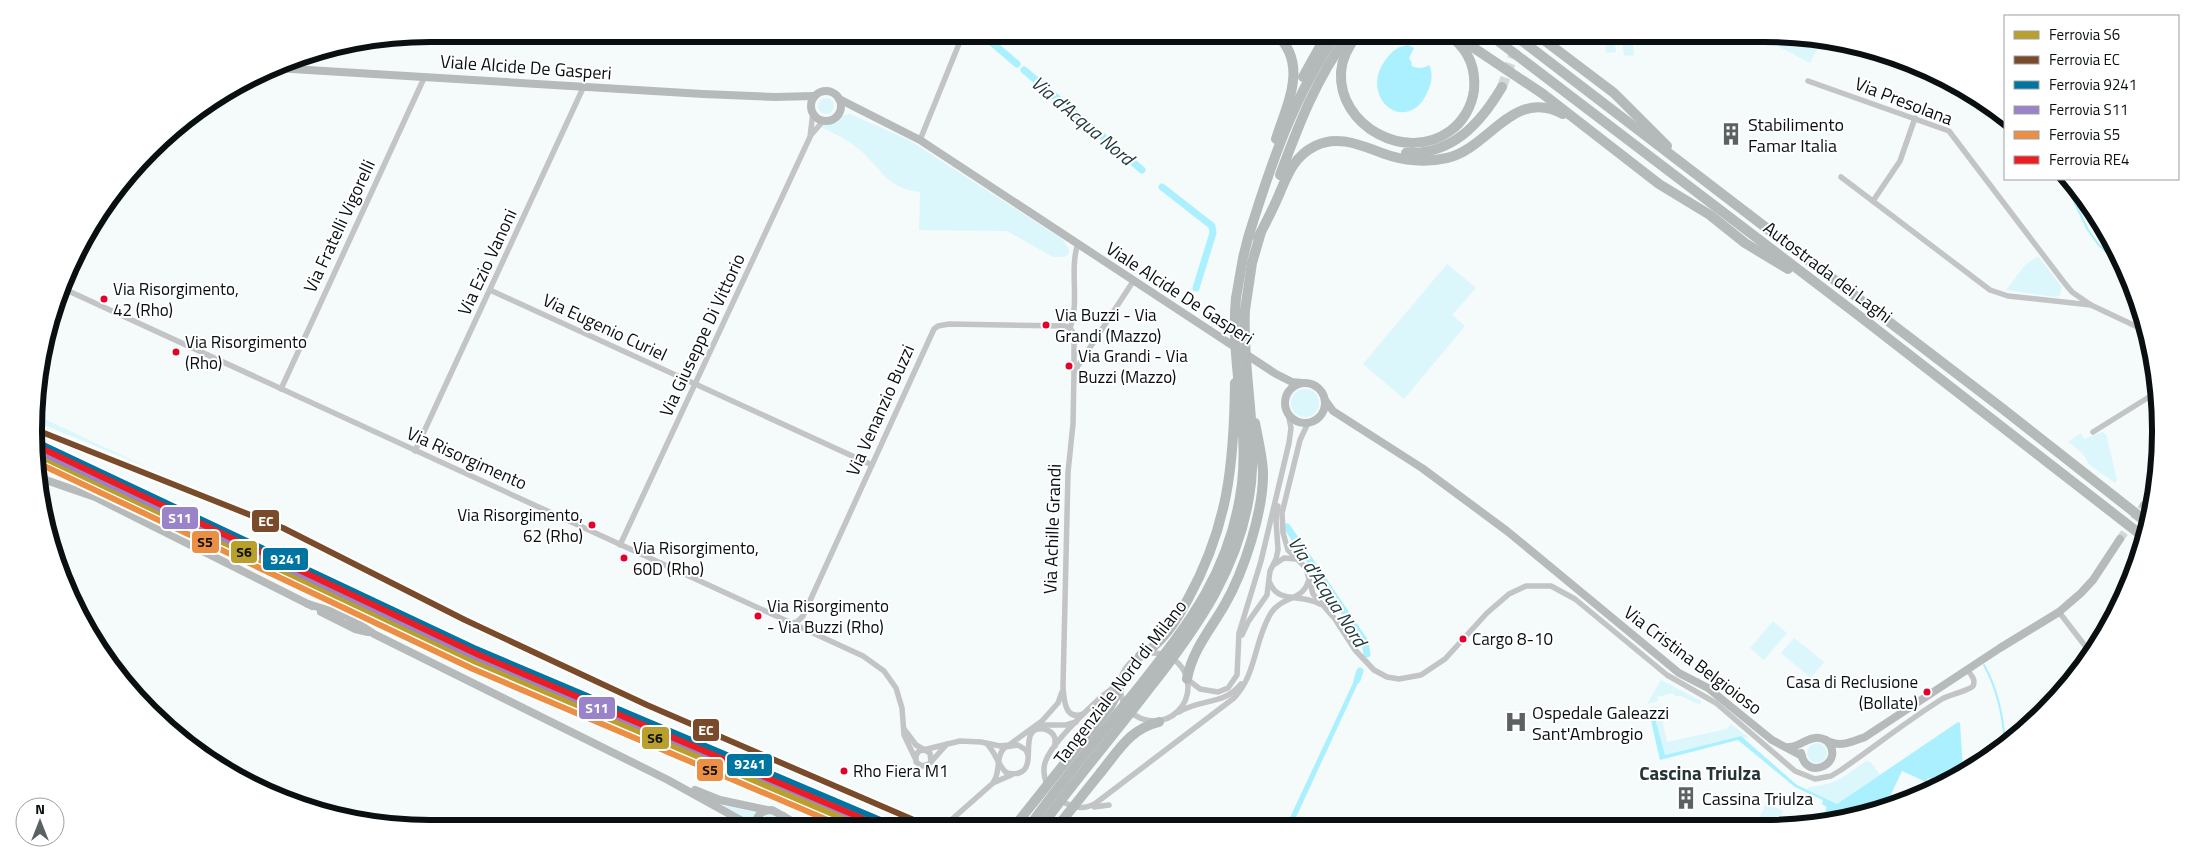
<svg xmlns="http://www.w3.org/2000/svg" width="2194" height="862" font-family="'Titillium Web',sans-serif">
<rect width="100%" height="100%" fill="#f5fafb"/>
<g fill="#dcf7fc">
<path d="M1604 34H1614L1616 52 1606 53Z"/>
<path d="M1621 34H1632L1634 55 1624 56Z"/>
<path d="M1755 34H1763L1821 41 1810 63Z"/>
<circle cx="826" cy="106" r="8"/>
<path d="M850 114 909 140 1062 239 1069 249V253L1064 257H1053L1007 231 919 230 920 192C884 188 880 165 855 146 845 138 833 133 821 127L841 116Z"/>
<path d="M2038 256 2062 287 2060 295 2056 297 2006 290 2025 265Z"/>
<path d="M1447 264 1476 288 1452 315 1465 326 1404 399 1363 364Z"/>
<circle cx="1305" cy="403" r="14"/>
<path d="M38 416 149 468 39 423Z"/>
<path d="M2102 432 2106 434 2117 480 2115 483 2090 465 2082 453 2068 442 2081 433 2084 439Z"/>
<path d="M1773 621 1787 633 1764 660 1750 648Z"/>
<path d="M1794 638 1824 662 1811 678 1781 653Z"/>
<path d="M1661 680 1701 701 1700 705 1681 696H1675L1673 693 1657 697 1658 701 1647 704Z"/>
<path d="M1659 706 1667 742 1727 729 1731 724 1748 737 1742 739 1741 736 1665 755 1652 707Z"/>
<circle cx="1817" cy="753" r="10"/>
<path d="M1866 761 1871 762 1880 775 1837 804 1807 790 1809 787C1836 785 1845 776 1866 761Z"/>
<path d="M1766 803 1783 811 1777 825H1756Z"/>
<path d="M716 804 756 812 751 823Z"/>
<path d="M768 814H775L780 819 781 827H761L762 818Z"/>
</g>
<g fill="#aaf0fe">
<path d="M1408 45 1414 48 1409 58 1412 63 1411 65C1415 69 1424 69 1429 65 1434 74 1431 86 1426 95 1405 135 1360 98 1384 62 1391 52 1396 47 1408 45Z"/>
<path d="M1357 680 1359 681 1292 826H1286L1354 681Z"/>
<path d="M1652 707 1665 755 1741 736 1797 785 1837 804 1958 722 1960 723 1963 771 1943 784 1928 778 1926 782 1902 771 1887 803 1820 823 1827 807 1822 804 1823 800 1795 787 1738 740 1660 760 1649 712Z"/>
</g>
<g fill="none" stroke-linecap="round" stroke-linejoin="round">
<g stroke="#aaf0fe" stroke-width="2">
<path d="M2069 180V191L2088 230 2098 244 2109 255 2118 257"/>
<path d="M1984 665C1998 690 2003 715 2005 743"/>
</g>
<g stroke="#aaf0fe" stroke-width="7">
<path d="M982 34 1017 64"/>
<path d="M1024 70 1142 170"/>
<path d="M1162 187 1212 226 1213 233 1196 288"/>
<path d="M1287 527 1365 642 1367 654"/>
<path d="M1357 680 1360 671"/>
</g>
<path stroke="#d2d7d8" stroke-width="5.5" stroke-dasharray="5.5 3" stroke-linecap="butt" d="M942 827 950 821"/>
<path stroke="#d2d7d8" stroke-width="8" stroke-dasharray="8 4" stroke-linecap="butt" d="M2120 539 2144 505"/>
<path stroke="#d2d7d8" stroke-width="10" stroke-dasharray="10 5" stroke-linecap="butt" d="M1502 87 1521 34"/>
<g stroke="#c2c4c5" stroke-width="5.5">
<path d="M1808 81 1949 131 2063 281 2072 292 2091 305"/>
<path d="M811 135 824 120"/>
<path d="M920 140 963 34"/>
<path d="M1841 177 1990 290 2008 296 2091 305 2146 331"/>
<path d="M1873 201 1900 161 1915 118"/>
<path d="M1078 243C1069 270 1080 301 1070 328L1074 334V372L1073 424 1068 472 1063 687C1064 700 1065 721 1083 714"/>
<path d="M62 288 863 656 884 671 896 688 902 708 904 735 915 758"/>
<path d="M490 290 872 465"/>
<path d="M1074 372 1134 280"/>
<path d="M281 389 425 76"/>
<path d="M1308 423 1300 440 1282 513 1283 533 1288 550 1306 568 1313 594 1335 619 1355 650 1374 670 1387 677 1399 679 1421 675 1445 659 1487 613 1509 594 1526 586H1551L1575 599 1667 675 1716 703 1795 771 1815 779 1831 776 1841 770C1874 747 1907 721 1942 699 1948 695 1971 690 1973 686 1976 680 1971 673 1966 670"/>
<path d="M2093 432 2157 392"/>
<path d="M415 451 584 86"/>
<path d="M620 545 810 137 813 112"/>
<path d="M1275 564 1284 558 1296 559"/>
<path d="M1270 583C1278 604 1301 593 1320 604"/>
<path d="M2059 612 2089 651"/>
<path d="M792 623 797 622 803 616 934 329 938 326 949 324 1065 326 1070 328"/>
<path d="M1242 635 1248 622 1267 595 1270 571 1276 559 1278 550 1276 520 1278 506"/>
<circle cx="1154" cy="687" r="34"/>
<path d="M1187 679 1200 689 1218 692 1228 688 1237 675 1239 633 1261 561 1289 443 1291 428 1288 413"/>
<path d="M1179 712C1199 699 1225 705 1241 684"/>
<path d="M1038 725H1066L1076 722"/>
<path d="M904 729 916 745 930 753 931 762"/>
<path d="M947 744 929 764 922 766 916 762V755L919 751 960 741 981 742 1000 746 1009 745 1042 721 1058 703 1062 692"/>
<path d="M988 745C995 752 1000 769 1007 773 1011 774 1015 774 1019 773 1039 767 1016 726 1044 729 1049 730 1053 733 1055 738V746"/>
<path d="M994 781C1001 770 995 757 1005 747L1018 745 1026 750 1028 755"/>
<path d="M1048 787C1044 778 1042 769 1046 760 1053 742 1086 711 1100 698 1108 691 1115 688 1120 679"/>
<path d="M1059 799C1071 808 1083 811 1096 803L1234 698C1257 674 1254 640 1271 613 1281 597 1303 600 1308 582"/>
<path d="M1094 807 1109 805"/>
<path d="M950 821 993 783 1011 775"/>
</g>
<g stroke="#b7babb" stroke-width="8">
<path d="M275 68 703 94 775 97 814 96"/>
<circle cx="826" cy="106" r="15"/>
<path d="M839 99 920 140 1276 374 1292 382 1302 383"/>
<circle cx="1305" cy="403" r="20"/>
<path d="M1325 400 1333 411 1422 468 1507 531 1679 673 1708 688 1772 740 1802 756"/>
<path d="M40 478 95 497 312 606"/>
<path d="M2144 505 2152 499"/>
<path d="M308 604 347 616 374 634 668 780 753 827"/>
<path d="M321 612 355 629 368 632"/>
<path d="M1789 747C1799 747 1805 739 1815 738 1821 737 1825 740 1830 742 1842 747 1854 741 1865 737L2000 648 2059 612 2081 593 2093 580 2120 539"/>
<path d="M1801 753C1806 783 1848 762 1826 740"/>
<path d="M695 790 720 800 767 810"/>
<path d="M783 816 801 827"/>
<path d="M755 827C755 817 761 810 772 810L783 816 786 827"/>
</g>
<g stroke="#b4b9ba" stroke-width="10">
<path d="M1358 34C1349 45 1342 57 1341 72 1338 126 1406 163 1450 131 1463 122 1472 106 1474 90 1476 69 1469 52 1454 39"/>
<path d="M1453 34 1543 94 1659 184 1710 215 1745 243 1788 269"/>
<path d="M1489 34 1862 318 2145 538"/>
<path d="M1513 34 2003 409 2148 523"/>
<path d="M1536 34 1614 93 1667 146"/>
<path d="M1303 77 1327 34"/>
<path d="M1276 139C1287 104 1309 64 1276 34"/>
<path d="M1406 153C1452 155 1480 124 1502 87"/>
<path d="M1280 175C1298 127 1316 78 1348 36"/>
<path d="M1258 238C1265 224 1272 211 1278 197 1287 176 1293 157 1315 146 1340 133 1366 148 1391 156 1408 161 1429 162 1447 158 1490 148 1513 87 1563 114"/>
<path d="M1236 298 1243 258 1248 238C1270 167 1294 94 1337 34"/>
<path d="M1245 310 1252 263 1261 232"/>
<path d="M1140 656C1162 644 1176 621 1188 599 1228 526 1234 465 1235 383"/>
<path d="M1187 679C1192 651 1210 630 1224 606 1244 572 1264 510 1263 471 1262 455 1258 439 1255 423"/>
<path d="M1084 739 1109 708 1119 690"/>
<path d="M1101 772C1119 750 1130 729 1159 722"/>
</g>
<g stroke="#b4b9ba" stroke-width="10">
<path d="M1014 827 1084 739"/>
<path d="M1029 827C1063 779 1102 733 1139 687 1191 621 1231 570 1242 484 1249 422 1230 360 1236 298"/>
<path d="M1041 827C1075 780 1113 736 1148 690 1197 628 1242 565 1251 483 1257 425 1242 368 1245 310"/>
<path d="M1057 827 1101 772"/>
</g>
<defs>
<path id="rail-1" d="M40 456 476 662 863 827"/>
<g id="rail-2">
<path d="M39 431 283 528 465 620 647 705 930 827"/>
<path d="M39 448 418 627 653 728"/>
</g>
<path id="rail-3" d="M39 443 474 648 897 827"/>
<path id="rail-4" d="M40 452 471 655 878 827"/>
<path id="rail-5" d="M40 464 473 669 844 827"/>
<path id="rail-6" d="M43 449 479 655 866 820"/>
</defs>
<use href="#rail-1" stroke="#fff" stroke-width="10"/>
<use href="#rail-2" stroke="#fff" stroke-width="10"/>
<use href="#rail-3" stroke="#fff" stroke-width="10"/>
<use href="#rail-4" stroke="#fff" stroke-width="10"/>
<use href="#rail-5" stroke="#fff" stroke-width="10"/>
<use href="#rail-6" stroke="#fff" stroke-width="10"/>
<use href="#rail-1" stroke="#b9a02c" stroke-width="6"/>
<use href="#rail-2" stroke="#7a4b2a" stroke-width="6"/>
<use href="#rail-3" stroke="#0075a1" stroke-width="6"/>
<use href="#rail-4" stroke="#9a83c9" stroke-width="6"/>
<use href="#rail-5" stroke="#eb8f44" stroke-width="6"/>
<use href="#rail-6" stroke="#ed1c24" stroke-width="6"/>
</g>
<defs>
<symbol id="building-bare" viewBox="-9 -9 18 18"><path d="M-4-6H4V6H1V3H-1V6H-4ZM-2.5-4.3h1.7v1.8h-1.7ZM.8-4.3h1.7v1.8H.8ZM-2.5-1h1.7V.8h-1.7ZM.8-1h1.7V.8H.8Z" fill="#5c6263" stroke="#fff" stroke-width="2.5" paint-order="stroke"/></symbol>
<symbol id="hospital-bare" viewBox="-9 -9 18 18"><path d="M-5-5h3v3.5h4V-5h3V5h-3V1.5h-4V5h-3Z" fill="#5c6263" stroke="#fff" stroke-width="2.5" paint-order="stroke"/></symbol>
</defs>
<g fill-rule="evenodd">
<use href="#building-bare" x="1715" y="118" width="32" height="32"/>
<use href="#hospital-bare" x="1500" y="706" width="32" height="32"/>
<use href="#building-bare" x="1670" y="782" width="32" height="32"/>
</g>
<g fill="#e4002b" stroke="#fff" stroke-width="2">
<circle cx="104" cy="299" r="4.5"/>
<circle cx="1046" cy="325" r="4.5"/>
<circle cx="176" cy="352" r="4.5"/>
<circle cx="1069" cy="366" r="4.5"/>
<circle cx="592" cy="525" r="4.5"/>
<circle cx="624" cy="558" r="4.5"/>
<circle cx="758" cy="616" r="4.5"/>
<circle cx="1463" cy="639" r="4.5"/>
<circle cx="1927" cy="692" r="4.5"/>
<circle cx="844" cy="771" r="4.5"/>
</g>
<g text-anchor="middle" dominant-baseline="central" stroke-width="4" stroke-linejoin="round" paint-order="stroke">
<g font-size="17" fill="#0a1011" stroke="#fff" text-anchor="start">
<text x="113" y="289">Via Risorgimento,<tspan x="113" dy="21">42 (Rho)</tspan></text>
<text x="1055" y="315">Via Buzzi - Via<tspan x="1055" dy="21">Grandi (Mazzo)</tspan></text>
<text x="185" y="342">Via Risorgimento<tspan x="185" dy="21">(Rho)</tspan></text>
<text x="1078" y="356">Via Grandi - Via<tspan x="1078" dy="21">Buzzi (Mazzo)</tspan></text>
<text x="583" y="515" text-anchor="end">Via Risorgimento,<tspan x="583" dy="21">62 (Rho)</tspan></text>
<text x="633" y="548">Via Risorgimento,<tspan x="633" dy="21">60D (Rho)</tspan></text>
<text x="767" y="606">Via Risorgimento<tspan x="767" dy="21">- Via Buzzi (Rho)</tspan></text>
<text x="1472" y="639">Cargo 8-10</text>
<text x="1918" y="682" text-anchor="end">Casa di Reclusione<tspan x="1918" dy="21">(Bollate)</tspan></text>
<text x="853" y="771">Rho Fiera M1</text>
</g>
<g font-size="18" fill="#0a1011" stroke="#fff">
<text transform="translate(526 67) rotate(4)">Viale Alcide De Gasperi</text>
<text transform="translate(1904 101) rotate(21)">Via Presolana</text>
<text transform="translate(339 226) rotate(-65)">Via Fratelli Vigorelli</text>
<text transform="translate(487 262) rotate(-65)">Via Ezio Vanoni</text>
<text transform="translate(1828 272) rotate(37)">Autostrada dei Laghi</text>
<text transform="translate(1180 293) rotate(33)">Viale Alcide De Gasperi</text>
<text transform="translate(605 327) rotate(25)">Via Eugenio Curiel</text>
<text transform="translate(702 335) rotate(-65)">Via Giuseppe Di Vittorio</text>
<text transform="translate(880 410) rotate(-66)">Via Venanzio Buzzi</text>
<text transform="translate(467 458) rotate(24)">Via Risorgimento</text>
<text transform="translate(1052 529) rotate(-88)">Via Achille Grandi</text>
<text transform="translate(1693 660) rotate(37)">Via Cristina Belgioioso</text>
<text transform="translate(1120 682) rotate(-52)">Tangenziale Nord di Milano</text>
</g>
<g font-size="18" fill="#0a1011" stroke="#fff" text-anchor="start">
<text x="1748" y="124">Stabilimento<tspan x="1748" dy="21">Famar Italia</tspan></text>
<text x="1532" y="712">Ospedale Galeazzi<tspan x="1532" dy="21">Sant'Ambrogio</tspan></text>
<text x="1702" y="798">Cassina Triulza</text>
</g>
<g font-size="19" font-style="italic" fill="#233a3f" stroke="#fff">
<text transform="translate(1083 120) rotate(40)">Via d'Acqua Nord</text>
<text transform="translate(1328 591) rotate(57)">Via d'Acqua Nord</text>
</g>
<g font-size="19" font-weight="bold" fill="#273437" stroke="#fff">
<text x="1700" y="772">Cascina Triulza</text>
</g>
</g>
<path d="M0 0H2194V862H0ZM430 42H1764A388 388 0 0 1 2152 430V432A388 388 0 0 1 1764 820H430A388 388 0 0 1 42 432V430A388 388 0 0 1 430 42Z" fill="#fff" fill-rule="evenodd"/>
<path fill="none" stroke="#0a1011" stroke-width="6" d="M430 42H1764A388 388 0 0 1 2152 430V432A388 388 0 0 1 1764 820H430A388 388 0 0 1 42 432V430A388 388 0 0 1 430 42Z"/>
<g stroke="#fff" stroke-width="2">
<rect x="161" y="506" width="38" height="24" rx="5" fill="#9a83c9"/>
<rect x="251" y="509" width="29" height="24" rx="5" fill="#7a4b2a"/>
<rect x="191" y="530" width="29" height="24" rx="5" fill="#eb8f44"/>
<rect x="230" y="540" width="28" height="24" rx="5" fill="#b9a02c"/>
<rect x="262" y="547" width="47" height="24" rx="5" fill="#0075a1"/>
<rect x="578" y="696" width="38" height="24" rx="5" fill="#9a83c9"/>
<rect x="692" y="718" width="28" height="24" rx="5" fill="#7a4b2a"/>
<rect x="641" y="726" width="29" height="24" rx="5" fill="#b9a02c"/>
<rect x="726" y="753" width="47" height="24" rx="5" fill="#0075a1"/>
<rect x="696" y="758" width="28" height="24" rx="5" fill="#eb8f44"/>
</g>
<g font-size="14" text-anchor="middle" font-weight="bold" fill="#fff">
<text x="180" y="523">S11</text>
<text x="266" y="526">EC</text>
<text x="286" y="564">9241</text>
<text x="597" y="713">S11</text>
<text x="706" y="735">EC</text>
<text x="750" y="769">9241</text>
</g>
<g font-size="14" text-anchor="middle" font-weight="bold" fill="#111">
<text x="205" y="547">S5</text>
<text x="244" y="557">S6</text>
<text x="655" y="743">S6</text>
<text x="710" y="775">S5</text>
</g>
<rect x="2004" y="15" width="175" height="165" fill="#ffffff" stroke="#9d9fa0"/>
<rect x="2014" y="31" width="25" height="8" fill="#b9a02c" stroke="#9d9fa0"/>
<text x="2049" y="40" font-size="15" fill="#0a1011">Ferrovia S6</text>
<rect x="2014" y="56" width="25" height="8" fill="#7a4b2a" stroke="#9d9fa0"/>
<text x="2049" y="65" font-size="15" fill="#0a1011">Ferrovia EC</text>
<rect x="2014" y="81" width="25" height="8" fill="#0075a1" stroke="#9d9fa0"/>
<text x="2049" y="90" font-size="15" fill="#0a1011">Ferrovia 9241</text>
<rect x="2014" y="106" width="25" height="8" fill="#9a83c9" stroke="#9d9fa0"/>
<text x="2049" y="115" font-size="15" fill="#0a1011">Ferrovia S11</text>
<rect x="2014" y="131" width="25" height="8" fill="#eb8f44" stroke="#9d9fa0"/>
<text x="2049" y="140" font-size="15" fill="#0a1011">Ferrovia S5</text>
<rect x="2014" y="156" width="25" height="8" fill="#ed1c24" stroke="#9d9fa0"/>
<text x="2049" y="165" font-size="15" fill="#0a1011">Ferrovia RE4</text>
<g transform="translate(40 822)"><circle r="24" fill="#ffffff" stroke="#9d9fa0"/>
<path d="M0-4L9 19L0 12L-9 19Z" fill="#5c6263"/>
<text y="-8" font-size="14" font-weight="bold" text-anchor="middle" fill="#0a1011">N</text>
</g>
</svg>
